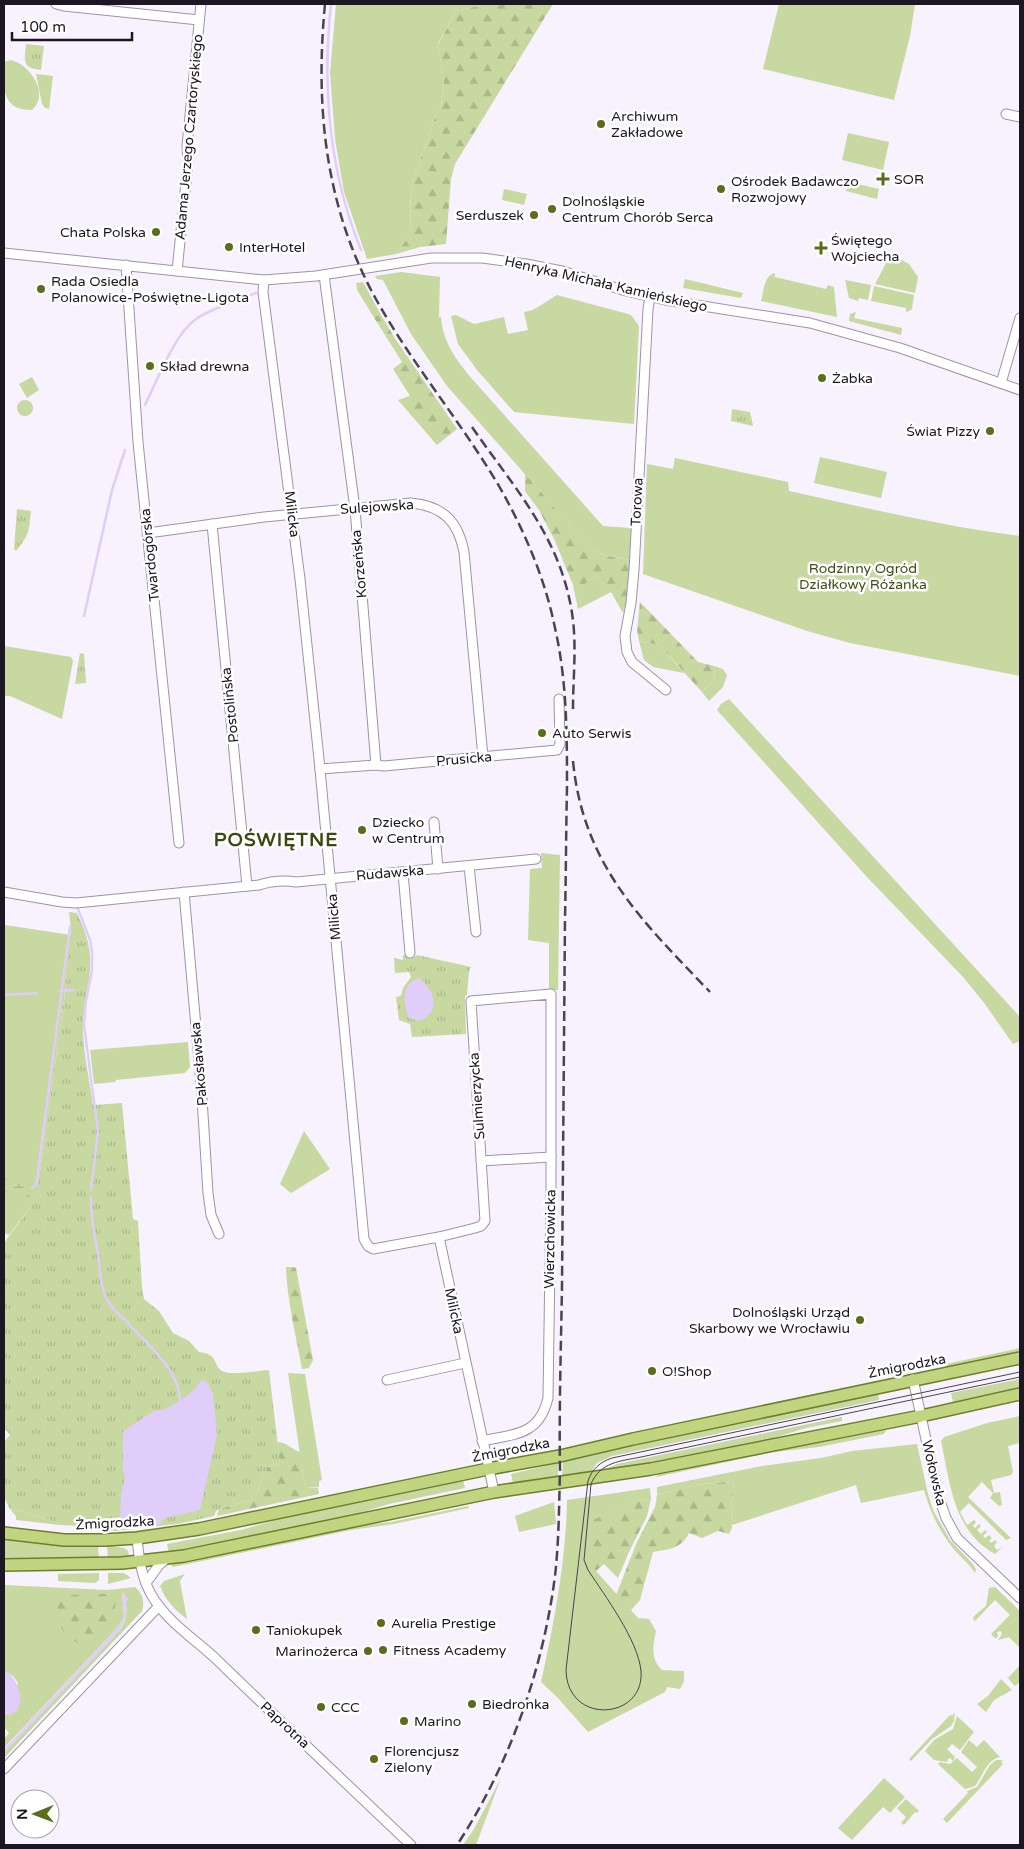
<svg xmlns="http://www.w3.org/2000/svg" width="1024" height="1849" font-family="'Varela Round',sans-serif">
<defs>
<pattern id="forest-firs" width="22" height="20" patternUnits="userSpaceOnUse" patternTransform="scale(1.25)"><rect width="22" height="20" fill="#c7d8a1"/><path d="M5 1l3.5 6h-7zM16 11l3.5 6h-7z" fill="#aab98a"/></pattern>
<pattern id="wetland-marsh" width="20" height="14" patternUnits="userSpaceOnUse" patternTransform="scale(1.25)"><rect width="20" height="14" fill="#c7d8a1"/><path d="M1 5h8M5 5V1M11 12h8M15 12V8" fill="none" stroke="#aab98a"/></pattern>
<pattern id="park-tufts" width="24" height="20" patternUnits="userSpaceOnUse" patternTransform="scale(1.25)"><rect width="24" height="20" fill="#c7d8a1"/><path d="M3 7l-1-3M5 7V3M7 7l1-3M15 17l-1-3M17 17v-4M19 17l1-3" fill="none" stroke="#aab98a"/></pattern>
</defs>
<rect width="100%" height="100%" fill="#f7f2fe"/>
<g fill="#c7d8a1">
<path d="M336 4H487L456 11 438 44 444 82 441 106 436 115 411 186 410 235 396 254 367 259 344 192 335 139 330 73Z"/>
<path d="M779 4H915L910 36 894 100 763 69Z"/>
<path d="M10 60C29 63 51 94 32 110 0 110 4 86 4 62Z"/>
<path d="M36 74 53 76 49 109 45 108 42 104Z"/>
<path d="M848 133 889 142 883 170 842 160Z"/>
<path d="M849 182 879 189 877 199 846 191Z"/>
<path d="M504 189 527 194 524 205 502 200Z"/>
<path d="M891 254 909 264 918 277 915 293 875 284Z"/>
<path d="M401 272 440 277 439 317H441C443 343 457 361 473 380L603 526 631 528V560L607 556 591 549 447 386 411 334 383 280 377 279 375 276Z"/>
<path d="M775 273V277L826 289 828 285 834 287 837 317 761 301C764 291 764 275 775 273Z"/>
<path d="M685 279 743 293 741 298 683 288Z"/>
<path d="M845 280 871 285 868 300 859 298 858 301 849 298Z"/>
<path d="M363 282 381 315 373 316 357 290 356 283Z"/>
<path d="M874 286 914 295 912 309 909 311 906 312V308L871 301Z"/>
<path d="M557 295 628 314 631 315 639 326 634 424 514 412 477 370 458 344 451 316 456 315 474 324 504 317 508 334 528 330 524 312 533 310Z"/>
<path d="M856 312 854 318 902 328 901 335 849 321 850 314Z"/>
<path d="M32 377 39 390 27 398 19 384Z"/>
<circle cx="25" cy="408" r="8"/>
<path d="M820 457 887 472 881 498 814 483Z"/>
<path d="M675 458 788 482 789 491C866 508 942 526 1020 536V676L850 643 807 631 643 574 647 464 673 469Z"/>
<path d="M596 576 611 592 578 609 580 607 582 585Z"/>
<path d="M639 641 659 645 684 673 653 667 644 660Z"/>
<path d="M4 646 71 657 73 661 62 719 10 696H4Z"/>
<path d="M714 666 723 669 727 675 723 687 709 701 702 692 715 679Z"/>
<path d="M729 699 1020 1017V1041L1013 1044 985 1004 964 978 867 877 717 710 721 704Z"/>
<path d="M541 853 560 855 558 990H549V943L528 940 530 869 542 868Z"/>
<path d="M5 925 71 935 64 1000 38 1186 41 1197 34 1202 9 1235 4 1233Z"/>
<path d="M188 1042 190 1067 185 1073 116 1080 115 1082 94 1084 90 1050Z"/>
<path d="M304 1131 330 1169 291 1193 280 1184Z"/>
<path d="M1020 1348V1352L946 1368V1364Z"/>
<path d="M288 1373 305 1374 322 1480 319 1481V1487L305 1488Z"/>
<path d="M1020 1379V1388L953 1402 951 1393Z"/>
<path d="M878 1392 879 1400 612 1456 597 1463 590 1473 562 1476 563 1462 641 1442Z"/>
<path d="M1020 1416V1444V1443L1008 1446 1013 1472 1011 1475 991 1480 994 1493 1000 1492 1002 1505 999 1506 990 1498 993 1493 982 1482 968 1497 1011 1538 1006 1540 969 1503 960 1512 967 1525 974 1520 976 1522 973 1526 975 1528 979 1524 981 1526 977 1530 981 1534 985 1530 987 1532 983 1536 985 1538 989 1535 992 1538 989 1541 991 1543 995 1540 997 1542 994 1546 997 1550 1002 1547 995 1554C953 1531 950 1482 941 1441L944 1437 987 1423Z"/>
<path d="M842 1417V1421L806 1428 754 1444 680 1459 602 1471 617 1464Z"/>
<path d="M886 1430 884 1434 819 1447 774 1452 656 1477 659 1473Z"/>
<path d="M917 1444 928 1494 933 1510 950 1540 972 1563 976 1569 975 1573C969 1563 959 1556 952 1547 938 1529 930 1511 924 1490L861 1503 856 1485 732 1525 731 1508 734 1481 695 1485 657 1495V1487L762 1466 821 1458 852 1451Z"/>
<path d="M558 1463V1477L513 1483 511 1474Z"/>
<path d="M463 1480 465 1488 389 1504 343 1518 169 1553 167 1544 241 1530 297 1514Z"/>
<path d="M650 1488 651 1499 636 1501 594 1520 596 1571 638 1618 649 1619 656 1631C653 1645 650 1659 662 1670L684 1671V1681L680 1689 667 1687 665 1692 588 1732 557 1697 541 1682C554 1623 566 1561 567 1500Z"/>
<path d="M554 1502 556 1524 519 1532 515 1516Z"/>
<path d="M468 1506 469 1508 394 1524 351 1530 173 1567 171 1565V1564L347 1527 391 1522Z"/>
<path d="M10 1509 48 1519 60 1525 16 1520V1516Z"/>
<path d="M4 1538 37 1543 98 1546 99 1559 4 1560Z"/>
<path d="M107 1545 124 1548 128 1551 129 1556 108 1559Z"/>
<path d="M99 1573V1580L95 1583 58 1581V1574Z"/>
<path d="M108 1573H124L131 1578 108 1584Z"/>
<path d="M185 1574 180 1581 187 1619C176 1611 165 1600 160 1586L164 1581Z"/>
<path d="M4 1585 107 1590 135 1587C143 1594 145 1602 142 1611L4 1758V1753L121 1629C128 1616 128 1604 122 1592L124 1617 119 1626 4 1748V1739L9 1733 4 1727V1715H9L18 1683 14 1677 4 1670Z"/>
<path d="M995 1587 1020 1611V1648L1009 1637 998 1640 1002 1634 1001 1631 997 1632 998 1636 996 1639 991 1634 1010 1615 995 1600 975 1621 973 1619 974 1616 986 1606 989 1588Z"/>
<path d="M1020 1665V1682L1015 1686 1005 1675 1008 1678Z"/>
<path d="M1001 1679 1012 1690 994 1700 986 1712 977 1704 988 1696Z"/>
<path d="M955 1712 954 1721 951 1726 932 1739 911 1761 909 1759 950 1715 952 1716Z"/>
<path d="M957 1716 974 1732 960 1750 952 1744 947 1749 955 1757 953 1761 950 1758 948 1759 947 1762 934 1760 925 1751 934 1740 953 1729Z"/>
<path d="M969 1740 977 1747 984 1740 1000 1757C986 1760 983 1776 975 1786L965 1789 938 1764 940 1762 950 1764 957 1758 972 1772 977 1767 961 1752Z"/>
<path d="M996 1760H1003L1001 1762 1003 1764 947 1823 943 1819 968 1793 967 1791 977 1787 990 1765Z"/>
<path d="M501 1778 476 1845H463L474 1829Z"/>
<path d="M884 1778 905 1797 890 1813 883 1807 852 1840 838 1828Z"/>
<path d="M906 1799 919 1811 917 1813 915 1812 904 1825 901 1823 906 1817 897 1808Z"/>
</g>
<g fill="url(#forest-firs)">
<path d="M487 4H553L455 164 451 179 446 244 420 247 396 254 410 235 411 186 436 115 441 106 444 82 438 45 456 11Z"/>
<path d="M381 315 396 340 457 429 437 445 398 400 410 396 393 369 402 362 373 316Z"/>
<path d="M525 474 591 549 607 556 631 560 630 590 623 613 611 592 596 576 582 586 580 607 578 609 573 585 555 541 539 510 525 491Z"/>
<path d="M640 602 698 662 714 666 715 679 702 692 659 645 639 641 637 630Z"/>
<path d="M286 1267H293L296 1268 313 1360 309 1368 302 1369C296 1335 287 1301 286 1267Z"/>
<path d="M277 1442C287 1442 291 1449 300 1452L305 1488H318L319 1494 217 1516 219 1509 254 1499 267 1467 280 1464Z"/>
<path d="M734 1481 731 1508 732 1528 729 1534 718 1531 702 1538 689 1533C681 1549 669 1549 653 1552L640 1600 631 1610 616 1595 637 1542 655 1507 657 1495 695 1485Z"/>
<path d="M651 1499 647 1516 628 1554 618 1578 604 1564 596 1571 589 1559 593 1520 636 1501Z"/>
<path d="M112 1594 116 1602C113 1622 97 1638 78 1644L65 1633 52 1617 61 1595Z"/>
</g>
<path fill="url(#wetland-marsh)" d="M4 1178 32 1188 29 1197 24 1204 4 1191Z"/>
<g fill="url(#park-tufts)">
<path d="M26 44 44 46 41 70C22 68 24 61 26 44Z"/>
<path d="M732 409 750 412 753 426 731 421Z"/>
<path d="M17 509 31 511C28 533 31 532 16 551L14 549Z"/>
<path d="M80 653 84 654 86 683 75 684Z"/>
<path d="M69 912 77 913C85 930 92 948 90 968 89 991 82 1009 83 1033 84 1057 90 1082 93 1105L122 1103 133 1219 138 1221 142 1287 144 1299 159 1311 173 1333 189 1341 199 1352C221 1354 211 1368 225 1372 232 1375 260 1371 269 1370L280 1464 267 1467 254 1499 219 1509 216 1511 214 1516 177 1524 115 1531 99 1527 60 1525 48 1519 10 1509 4 1497V1442L10 1435 4 1428V1243L34 1202 41 1197 38 1186 65 993 71 929Z"/>
<path d="M403 955 414 957 417 955 471 967 469 971 467 995 465 996 466 1034 412 1037 410 1024 399 1020 396 997 401 996 403 988 411 977 409 972 395 973 394 958 403 960Z"/>
</g>
<g fill="#e0cdfa">
<path d="M417 979H421C435 993 442 1012 418 1021L409 1018C403 1005 401 985 417 979Z"/>
<path d="M201 1380 207 1382 213 1394 217 1435 200 1510 165 1518 157 1526C150 1520 145 1523 137 1525 134 1526 128 1526 124 1526L120 1517 121 1495 125 1477 123 1471V1431L154 1411 163 1410 180 1401 195 1389Z"/>
<path d="M122 1592H124L126 1598H128V1600L126 1601V1615L121 1629 4 1753V1749L119 1626 124 1617Z"/>
<path d="M4 1670C21 1678 30 1716 4 1715Z"/>
</g>
<g fill="none" stroke-linecap="round" stroke-linejoin="round">
<g stroke="#e0cdfa" stroke-width="2.5">
<path d="M331 4C322 88 329 171 361 250"/>
<path d="M145 405C157 381 175 333 196 319 214 307 237 301 256 293"/>
<path d="M84 616 112 490 125 450"/>
<path d="M78 909 90 940 92 952V970L86 1001 84 1025 98 1132 91 1190"/>
<path d="M60 991 74 990"/>
<path d="M4 995 37 993"/>
<path d="M32 1188 35 1186 37 1180 70 927"/>
<path d="M91 1197C90 1217 95 1235 98 1254 100 1269 100 1286 107 1300 111 1308 119 1314 125 1320 144 1341 181 1371 180 1401"/>
<path d="M124 1529V1526"/>
</g>
<defs>
<g id="minor">
<path d="M56 4 64 6 199 20"/>
<path d="M1006 114 1020 117"/>
<path d="M4 253 264 280 316 276 431 258H482L526 264 562 271 626 291 665 300 810 323 900 348 1020 390"/>
<path d="M126 265 138 442 179 843"/>
<path d="M177 271 188 163 187 146 201 4"/>
<path d="M324 275 355 509 376 765"/>
<path d="M264 280 263 292 300 579 319 759 364 1239 368 1246 373 1249 439 1237 494 1492"/>
<path d="M650 297 648 309 634 570 631 603 625 636 627 652 632 662 666 690"/>
<path d="M1001 383 1020 318"/>
<path d="M212 524 247 886"/>
<path d="M148 533 264 517 411 503C443 506 458 521 464 552L483 757"/>
<path d="M320 769 376 765 384 766 557 750 560 744 559 699"/>
<path d="M434 822 438 869"/>
<path d="M469 866 476 932"/>
<path d="M403 873 410 953"/>
<path d="M4 892 62 902 76 903 259 885C271 881 284 880 296 882L536 859"/>
<path d="M184 892 201 1083 208 1193 211 1215 219 1234"/>
<path d="M481 1161 551 1157"/>
<path d="M439 1237 475 1228 481 1226 485 1221 471 1001 551 994V1194L548 1398C539 1436 514 1434 482 1441"/>
<path d="M913 1379 938 1495 946 1518 957 1538 1020 1598"/>
<path d="M387 1380 465 1363"/>
<path d="M137 1538C139 1560 142 1581 154 1599 170 1624 196 1640 217 1660 281 1722 346 1783 411 1845"/>
<path d="M146 1583 159 1565 167 1558"/>
<path d="M4 1769 159 1606"/>
</g>
<g id="major">
<path d="M4 1533 64 1540H104L137 1538 199 1529 488 1469 560 1456 633 1439 1020 1358"/>
<path d="M4 1565 122 1563 184 1556 494 1492 651 1469 921 1416 1020 1394"/>
</g>
</defs>
<use href="#minor" stroke="#9e92ae" stroke-width="11"/>
<use href="#major" stroke="#6d8028" stroke-width="14"/>
<use href="#minor" stroke="#fff" stroke-width="9"/>
<use href="#major" stroke="#c1d480" stroke-width="11"/>
<path stroke="#494450" stroke-width="1" d="M1020 1372 612 1458C600 1462 592 1469 588 1481L566 1670C567 1726 645 1720 641 1671 638 1640 605 1596 588 1570L584 1560 591 1484C600 1462 621 1461 641 1457L1020 1377"/>
<g stroke="#494450" stroke-width="2.5" stroke-dasharray="10 5" stroke-linecap="butt">
<path d="M325 4C315 107 325 208 377 301 413 365 461 422 499 486 524 530 545 578 555 628 567 681 567 734 567 788 566 831 566 875 565 918 564 1041 563 1163 562 1286 561 1347 559 1408 560 1470 559 1505 559 1541 555 1576 543 1670 509 1766 457 1845"/>
<path d="M472 427C514 488 560 536 572 613 577 645 573 677 573 709"/>
<path d="M573 761C583 865 642 921 710 992"/>
</g>
</g>
<g fill="#5a6d1b" stroke="#fff" stroke-width="2">
<circle cx="601" cy="124" r="5"/>
<path d="M880.5 171.5h5v5h5v5h-5v5h-5v-5h-5v-5h5z"/>
<circle cx="721" cy="189" r="5"/>
<circle cx="552" cy="209" r="5"/>
<circle cx="534" cy="215" r="5"/>
<circle cx="156" cy="232" r="5"/>
<circle cx="229" cy="247" r="5"/>
<path d="M818.5 240.5h5v5h5v5h-5v5h-5v-5h-5v-5h5z"/>
<circle cx="41" cy="289" r="5"/>
<circle cx="150" cy="366" r="5"/>
<circle cx="822" cy="378" r="5"/>
<circle cx="990" cy="431" r="5"/>
<circle cx="542" cy="733" r="5"/>
<circle cx="362" cy="830" r="5"/>
<circle cx="860" cy="1320" r="5"/>
<circle cx="652" cy="1371" r="5"/>
<circle cx="381" cy="1623" r="5"/>
<circle cx="256" cy="1630" r="5"/>
<circle cx="383" cy="1650" r="5"/>
<circle cx="368" cy="1651" r="5"/>
<circle cx="472" cy="1704" r="5"/>
<circle cx="321" cy="1707" r="5"/>
<circle cx="404" cy="1721" r="5"/>
<circle cx="374" cy="1759" r="5"/>
</g>
<g text-anchor="middle" dominant-baseline="central" stroke-width="5" stroke-linejoin="round" paint-order="stroke">
<g font-size="14" fill="#1c1722" stroke="#fff" text-anchor="start">
<text x="611" y="116">Archiwum<tspan x="611" dy="16">Zakładowe</tspan></text>
<text x="894" y="179">SOR</text>
<text x="731" y="181">Ośrodek Badawczo<tspan x="731" dy="16">Rozwojowy</tspan></text>
<text x="562" y="201">Dolnośląskie<tspan x="562" dy="16">Centrum Chorób Serca</tspan></text>
<text x="524" y="215" text-anchor="end">Serduszek</text>
<text x="146" y="232" text-anchor="end">Chata Polska</text>
<text x="831" y="240">Świętego<tspan x="831" dy="16">Wojciecha</tspan></text>
<text x="239" y="247">InterHotel</text>
<text x="51" y="281">Rada Osiedla<tspan x="51" dy="16">Polanowice-Poświętne-Ligota</tspan></text>
<text x="160" y="366">Skład drewna</text>
<text x="832" y="378">Żabka</text>
<text x="980" y="431" text-anchor="end">Świat Pizzy</text>
<text x="552" y="733">Auto Serwis</text>
<text x="372" y="822">Dziecko<tspan x="372" dy="16">w Centrum</tspan></text>
<text x="850" y="1312" text-anchor="end">Dolnośląski Urząd<tspan x="850" dy="16">Skarbowy we Wrocławiu</tspan></text>
<text x="662" y="1371">O!Shop</text>
<text x="391" y="1623">Aurelia Prestige</text>
<text x="266" y="1630">Taniokupek</text>
<text x="393" y="1650">Fitness Academy</text>
<text x="358" y="1651" text-anchor="end">Marinożerca</text>
<text x="482" y="1704">Biedronka</text>
<text x="331" y="1707">CCC</text>
<text x="414" y="1721">Marino</text>
<text x="384" y="1751">Florencjusz<tspan x="384" dy="16">Zielony</tspan></text>
</g>
<g font-size="14" fill="#1c1722" stroke="#fff">
<text transform="translate(189 137) rotate(-85)">Adama Jerzego Czartoryskiego</text>
<text transform="translate(606 284) rotate(13)">Henryka Michała Kamieńskiego</text>
<text transform="translate(637 502) rotate(-87)">Torowa</text>
<text transform="translate(377 507) rotate(-4)">Sulejowska</text>
<text transform="translate(292 514) rotate(83)">Milicka</text>
<text transform="translate(150 555) rotate(-96)">Twardogórska</text>
<text transform="translate(359 564) rotate(-95)">Korzeńska</text>
<text transform="translate(230 705) rotate(-96)">Postolińska</text>
<text transform="translate(464 759) rotate(-5)">Prusicka</text>
<text transform="translate(390 873) rotate(-5)">Rudawska</text>
<text transform="translate(334 917) rotate(-95)">Milicka</text>
<text transform="translate(199 1064) rotate(-95)">Pakosławska</text>
<text transform="translate(477 1096) rotate(-94)">Sulmierzycka</text>
<text transform="translate(550 1239) rotate(-89)">Wierzchowicka</text>
<text transform="translate(454 1311) rotate(78)">Milicka</text>
<text transform="translate(907 1366) rotate(-11)">Żmigrodzka</text>
<text transform="translate(511 1450) rotate(-11)">Żmigrodzka</text>
<text transform="translate(934 1473) rotate(77)">Wołowska</text>
<text transform="translate(115 1523) rotate(-3)">Żmigrodzka</text>
<text transform="translate(285 1725) rotate(43)">Paprotna</text>
</g>
<g font-size="14" fill="#414f15" stroke="#fff">
<text x="863" y="568">Rodzinny Ogród<tspan x="863" dy="16">Działkowy Różanka</tspan></text>
</g>
<g font-size="19" font-weight="bold" letter-spacing="1" fill="#3c4911" stroke="#fff">
<text x="276" y="840">POŚWIĘTNE</text>
</g>
</g>
<rect width="1024" height="1849" fill="none" stroke="#1c1722" stroke-width="10"/>
<g transform="translate(35 1814) rotate(269)"><circle r="24" fill="#ffffff" stroke="#a4a2a7"/>
<path d="M0-4L9 19L0 12L-9 19Z" fill="#5a6d1b"/>
<text y="-8" font-size="14" font-weight="bold" text-anchor="middle" fill="#1c1722">N</text>
</g>
<path d="M12 32v8h120v-8" fill="none" stroke="#1c1722" stroke-width="2.5"/>
<text x="20" y="32" font-size="15" fill="#1c1722" stroke="#ffffff" stroke-width="4" paint-order="stroke">100 m</text>
</svg>
